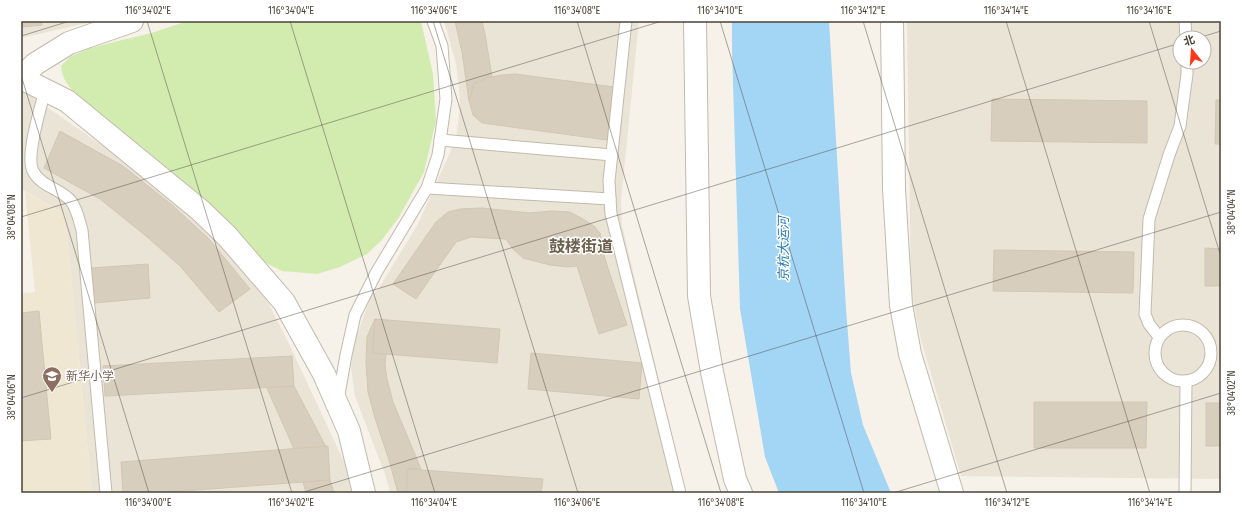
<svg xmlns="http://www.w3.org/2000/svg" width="1242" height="514" font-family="'Fira Sans Condensed','Noto Sans SC',sans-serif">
<rect width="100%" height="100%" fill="#f6f2ea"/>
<g fill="#eae4d7" fill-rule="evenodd">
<path d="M21 21H96L21 38Z"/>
<path d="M444 21H639L621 200 622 225 686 493H390L386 477 355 396 351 368 354 344 370 298 379 288 418 224 456 139 460 107 459 89 456 64Z"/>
<path d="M907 21H1221V479L961 476 921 340 911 291ZM1180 38H1204V62H1180Z"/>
<path d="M21 91 31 96 148 177 196 217 266 298 291 348 346 466 352 493H92L65 214 21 189Z"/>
</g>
<path fill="#f0e7d3" d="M25 192 65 214 92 493H21V293L35 292Z"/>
<path fill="#d2ecb0" d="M188 21H421L433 74 436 121 424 172 399 217 382 240 367 254 340 267 317 274 282 271 266 263 229 228 195 191 73 91C66 83 62 77 61 66L70 57 87 49 122 40 148 34Z"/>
<path fill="#a3d5f5" d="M732 21H829L846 309 851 373 863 425 891 493H779L765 457 740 309 732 50Z"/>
<g fill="#d8cebe" stroke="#d4c6b1">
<path d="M21 21H41L42 25 21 27Z"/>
<path d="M455 21H482L485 34 492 77 486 78 474 84 469 101 462 52Z"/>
<path d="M515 74 614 87 607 140 482 123 473 115 469 101 474 84 486 78 502 75Z"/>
<path d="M992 99 1147 101V143L991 141Z"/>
<path d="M1216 100H1221V144H1215Z"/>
<path d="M60 131 123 166 172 205 209 239 250 289 219 312 180 266 146 236 100 199 44 168Z"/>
<path d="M482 208 530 213 551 211 570 212 583 219 594 226 600 233 605 259 627 325 599 334 577 266 567 267 550 265 523 258 513 249 506 239 471 237 456 242 416 299 393 284 436 222 448 212 460 209Z"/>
<path d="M1205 248 1221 249V286H1205Z"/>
<path d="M994 250 1134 252 1133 293 993 291Z"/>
<path d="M148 264 150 298 94 303 91 268Z"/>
<path d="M39 311 51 439 21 441V313Z"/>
<path d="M375 319 373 353 386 354 385 365 387 379 393 402 421 469H408L406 493H398L389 460 375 418 368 392 366 362 367 337Z"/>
<path d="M375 319 500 329 497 363 373 353Z"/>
<path d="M531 353 642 363 639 399 528 389Z"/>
<path d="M292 356 294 386 105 396 103 366Z"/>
<path d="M294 386 326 447 294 449 267 388Z"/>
<path d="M1034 402H1147L1146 448H1034Z"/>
<rect x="1206" y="403" width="15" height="43"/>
<path d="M328 446 330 480 157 493H123L121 462Z"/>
<path d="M408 469 543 479 541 493H406Z"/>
<path d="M330 480 334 493H306L303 482Z"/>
</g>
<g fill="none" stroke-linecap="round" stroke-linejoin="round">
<defs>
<g id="lane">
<path d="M626 21 609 181 611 214 680 493"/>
<path d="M1185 21 1186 38"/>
<path d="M45 90C41 107 25 156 33 171 40 186 61 189 71 201 77 209 79 220 82 230L106 493"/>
<path d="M440 140 612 155"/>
<path d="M427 188 610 199"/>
<circle cx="1183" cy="353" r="28"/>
<path d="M1159 337 1149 324 1145 314 1149 219 1169 155 1180 126 1187 74V62"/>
<path d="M338 400 346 355 355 315 376 273 427 188 438 155 446 99 442 46 433 21"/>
<path d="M1185 493 1186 381"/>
</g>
<g id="street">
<path d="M695 21 699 296 712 372 735 479 741 493"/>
<path d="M892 21 894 189 901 305 910 354 952 493"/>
<path d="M21 78 67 101 200 210 227 236 284 302 324 374 349 431 364 493"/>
<path d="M21 78 35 64 69 43 132 21"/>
</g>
</defs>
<use href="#lane" stroke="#c2baab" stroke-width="13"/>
<use href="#street" stroke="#c2baab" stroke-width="24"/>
<use href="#lane" stroke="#fff" stroke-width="11"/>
<use href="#street" stroke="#fff" stroke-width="22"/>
</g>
<path fill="none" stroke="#4a4337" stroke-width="1" stroke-opacity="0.45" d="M147 21 292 493M290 21 435 493M433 21 578 493M577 21 721 493M720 21 864 493M863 21 1007 493M1006 21 1150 493M1149 21 1221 257M21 36 70 21M1198 38 1221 31M21 75 149 493M21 217 662 21M21 398 1180 43M301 493 1221 212M893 493 1221 393"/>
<defs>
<symbol id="school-pin" viewBox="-11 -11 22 30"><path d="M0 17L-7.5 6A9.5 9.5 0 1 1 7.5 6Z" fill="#8d6e63" stroke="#fff"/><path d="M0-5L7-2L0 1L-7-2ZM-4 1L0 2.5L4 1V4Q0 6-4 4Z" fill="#fff"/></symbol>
</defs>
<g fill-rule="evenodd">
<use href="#school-pin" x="41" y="365" width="22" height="30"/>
</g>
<g text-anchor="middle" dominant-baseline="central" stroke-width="3" stroke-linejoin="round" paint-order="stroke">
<g font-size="12" fill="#785e54" stroke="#fff" text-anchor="start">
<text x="66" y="376">新华小学</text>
</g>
<g font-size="13" font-style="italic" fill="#277bb6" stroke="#fff">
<text transform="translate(783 249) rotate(-90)">京杭大运河</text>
</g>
<g font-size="16" font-weight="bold" fill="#6e604d" stroke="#fff">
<text x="581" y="246">鼓楼街道</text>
</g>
</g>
<rect width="1242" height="514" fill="none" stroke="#ffffff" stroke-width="44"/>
<g transform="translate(1192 50) rotate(343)"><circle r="19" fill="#ffffff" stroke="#b7b4af"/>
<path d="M0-3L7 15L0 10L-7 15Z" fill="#ff3717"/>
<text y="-6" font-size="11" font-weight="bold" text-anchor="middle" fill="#4a4337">北</text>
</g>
<rect x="22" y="22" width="1198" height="470" fill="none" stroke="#4a4337" stroke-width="1.5"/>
<g font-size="10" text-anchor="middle" fill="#4a4337">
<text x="148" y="14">116°34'02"E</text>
<text x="291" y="14">116°34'04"E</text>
<text x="434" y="14">116°34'06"E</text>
<text x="577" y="14">116°34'08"E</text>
<text x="720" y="14">116°34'10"E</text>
<text x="863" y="14">116°34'12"E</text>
<text x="1006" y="14">116°34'14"E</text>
<text x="1149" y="14">116°34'16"E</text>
<text transform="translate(1231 212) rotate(-90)" y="4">38°04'04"N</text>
<text transform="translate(11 217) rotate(-90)" y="4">38°04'08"N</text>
<text transform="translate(1231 393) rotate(-90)" y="4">38°04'02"N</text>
<text transform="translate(11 397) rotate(-90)" y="4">38°04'06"N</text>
<text x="148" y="506">116°34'00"E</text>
<text x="291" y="506">116°34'02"E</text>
<text x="434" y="506">116°34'04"E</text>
<text x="577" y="506">116°34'06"E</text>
<text x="721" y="506">116°34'08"E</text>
<text x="864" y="506">116°34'10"E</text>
<text x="1007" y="506">116°34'12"E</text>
<text x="1150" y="506">116°34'14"E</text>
</g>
</svg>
